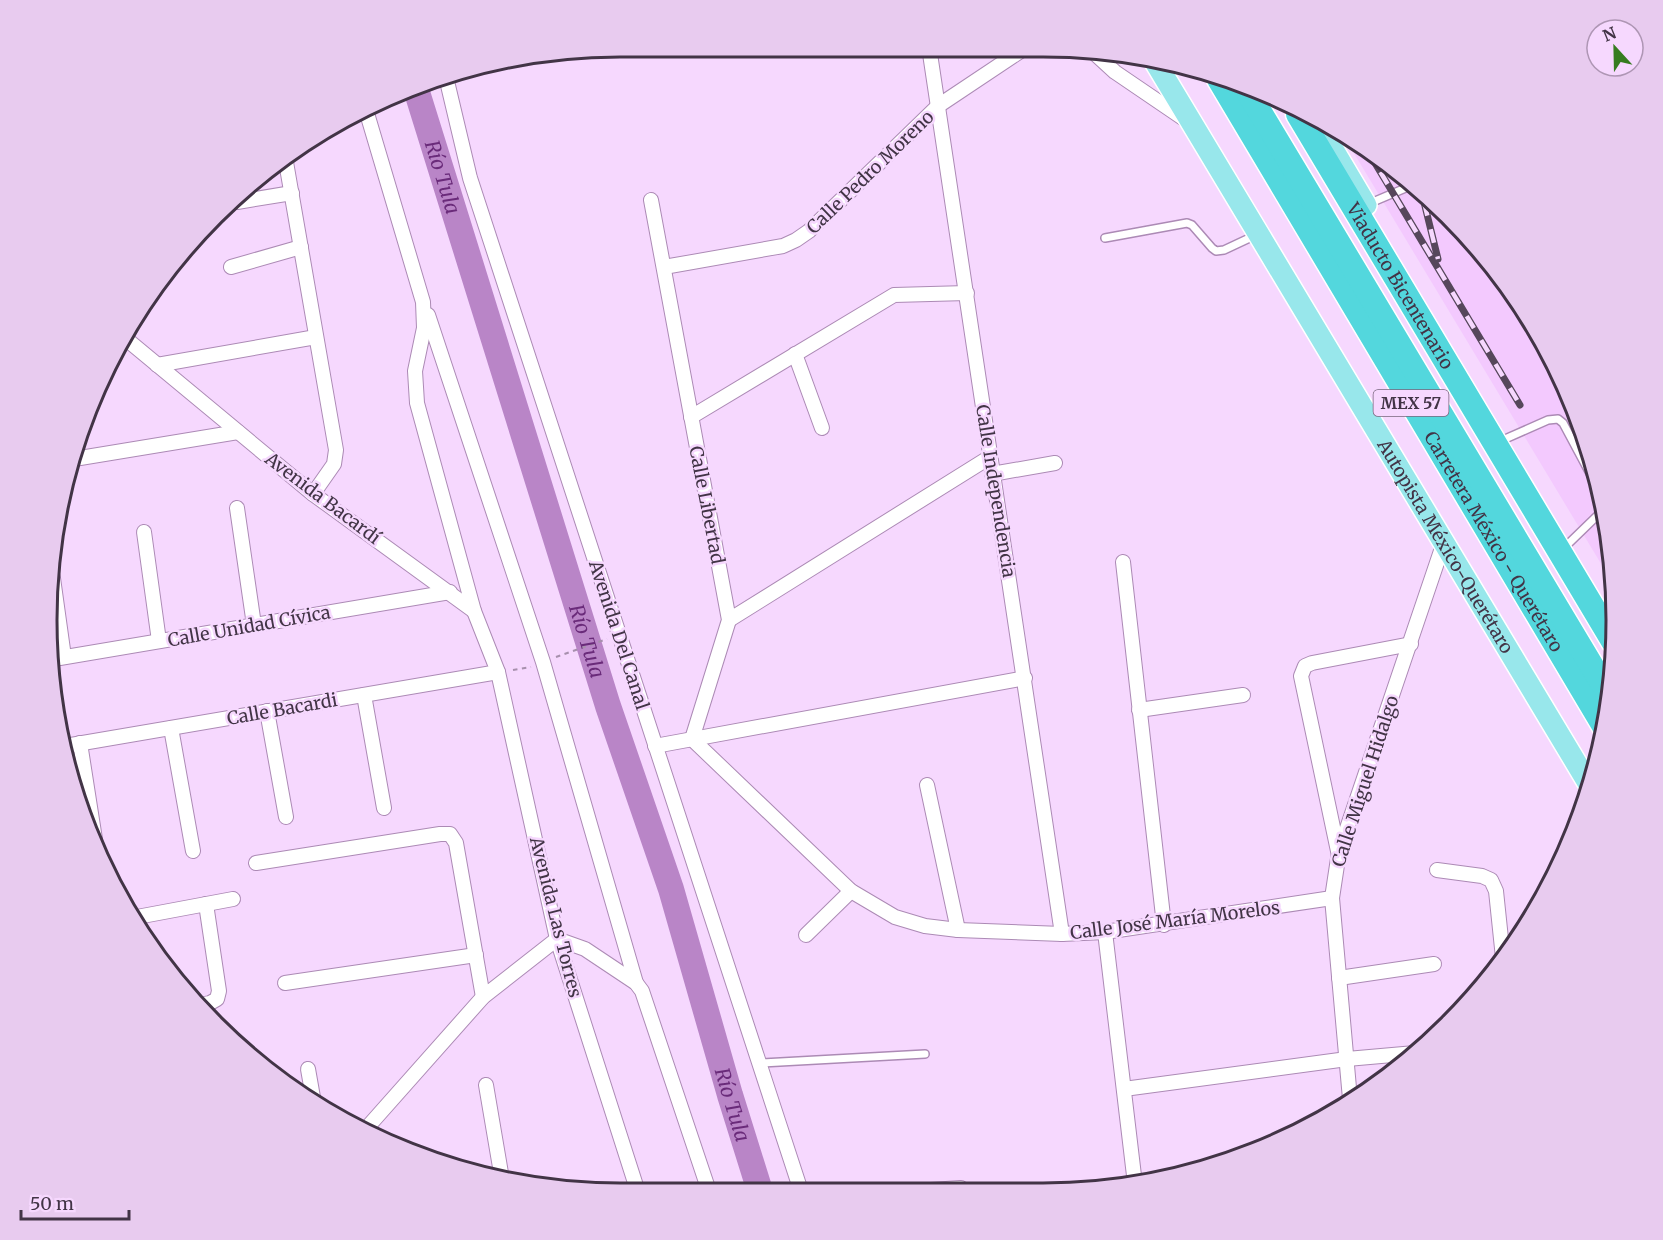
<svg xmlns="http://www.w3.org/2000/svg" width="1663" height="1240" font-family="Merriweather,serif">
<rect width="100%" height="100%" fill="#f6d8fe"/>
<path fill="#f3c9fe" d="M1343 135 1362 143 1498 271 1557 367 1597 472 1615 587Z"/>
<g fill="none" stroke-linecap="round" stroke-linejoin="round">
<path stroke="#b985c7" stroke-width="26" id="s1" d="M416 89 608 706 671 889 730 1095 760 1191"/>
<defs>
<g id="lane">
<path d="M1368 204 1408 187"/>
<path d="M1105 238 1187 223 1192 225 1212 248 1216 251 1224 250 1256 235"/>
<path d="M1505 439 1548 420 1558 419 1563 423 1601 494"/>
<path d="M1568 544 1599 514 1602 505"/>
<path d="M760 1063 925 1054"/>
</g>
<g id="street">
<path d="M929 47 1062 934"/>
<path d="M1090 49 1115 72 1187 121"/>
<path d="M446 77 470 178 801 1191"/>
<path d="M366 110 423 302 424 328 415 371 417 403 474 611 498 672 557 939 638 1192"/>
<path d="M286 162 336 450 334 464 313 494"/>
<path d="M651 200 729 620 692 739 851 891 895 917 925 926 958 930 1062 934 1105 932 1332 898"/>
<path d="M237 202 292 193"/>
<path d="M175 262H176"/>
<path d="M231 267 301 247"/>
<path d="M664 267 783 246 796 240 809 231 938 106 1025 48"/>
<path d="M428 315 543 662 636 983"/>
<path d="M125 338 313 494 474 611"/>
<path d="M795 354 822 428"/>
<path d="M157 365 316 337"/>
<path d="M691 417 894 295 967 293"/>
<path d="M74 459 238 432"/>
<path d="M992 474 1055 463"/>
<path d="M237 508 254 625"/>
<path d="M144 532 159 641"/>
<path d="M1123 562 1164 925"/>
<path d="M53 578 64 657"/>
<path d="M729 620 990 457"/>
<path d="M48 660 450 592"/>
<path d="M364 695 384 808"/>
<path d="M1139 710 1243 695"/>
<path d="M267 711 286 817"/>
<path d="M171 728 193 851"/>
<path d="M80 743 95 839"/>
<path d="M65 746 498 672"/>
<path d="M655 746 1025 678"/>
<path d="M927 785 958 930"/>
<path d="M1338 851 1301 676 1305 666 1312 663 1411 644"/>
<path d="M256 863 440 834H450L456 843 483 997"/>
<path d="M1437 870 1482 876 1491 880 1496 891 1503 958"/>
<path d="M137 917 233 899"/>
<path d="M1105 932 1135 1184"/>
<path d="M806 935 851 891"/>
<path d="M1339 978 1434 964"/>
<path d="M285 983 476 955"/>
<path d="M199 1005 210 1003 217 999 219 991 206 904"/>
<path d="M308 1069 314 1103"/>
<path d="M486 1085 502 1179"/>
<path d="M1124 1089 1347 1059 1415 1053"/>
<path d="M1350 1099 1332 898 1339 852 1444 542"/>
<path d="M365 1130 483 997 557 939 585 949 636 983 642 991 709 1191"/>
<path d="M931 1190 961 1188"/>
</g>
<g id="primary">
<path id="s2" d="M1154 60 1590 786"/>
<path d="M1318 124 1366 205"/>
</g>
<g id="highway">
<path id="s3" d="M1219 79 1604 726"/>
<path d="M1248 92 1611 698"/>
<path id="s4" d="M1298 114 1613 641"/>
</g>
</defs>
<use href="#lane" stroke="#ac8ab5" stroke-width="10"/>
<use href="#street" stroke="#ac8ab5" stroke-width="16"/>
<use href="#primary" stroke="#fff" stroke-width="24"/>
<use href="#highway" stroke="#fff" stroke-width="27"/>
<g stroke="#a790ad" stroke-width="2" stroke-dasharray="4.5 4.5" stroke-linecap="butt">
<path d="M556 657 607 639"/>
<path d="M513 670 531 667"/>
</g>
<use href="#lane" stroke="#fff" stroke-width="7"/>
<use href="#street" stroke="#fff" stroke-width="14"/>
<use href="#primary" stroke="#98e7eb" stroke-width="21"/>
<use href="#highway" stroke="#53d7dd" stroke-width="24"/>
<defs>
<g id="rail">
<path d="M1366 148 1520 405"/>
<path d="M1424 202 1438 259"/>
</g>
</defs>
<use href="#rail" stroke="#56475b" stroke-width="7"/>
<use href="#rail" stroke="#f6d8fe" stroke-width="4.5" stroke-dasharray="14" stroke-linecap="butt"/>
</g>
<g text-anchor="middle" dominant-baseline="central" stroke-width="5" stroke-linejoin="round" paint-order="stroke">
<rect fill="#f6d8fe" stroke="#78657d" stroke-width="1.5" x="1373.5" y="390" width="75" height="26" rx="4.5"/>
<g font-size="16" font-weight="bold" fill="#423446">
<text x="1411" y="403">MEX 57</text>
</g>
<g font-size="18" fill="#423446" stroke="#f6d8fe">
<text transform="translate(870 172) rotate(-44)">Calle Pedro Moreno</text>
<text stroke="none"><textPath href="#s4" startOffset="200">Viaducto Bicentenario</textPath></text>
<text transform="translate(996 491) rotate(81)">Calle Independencia</text>
<text transform="translate(323 498) rotate(37)">Avenida Bacardí</text>
<text transform="translate(707 505) rotate(79)">Calle Libertad</text>
<text stroke="none"><textPath href="#s3" startOffset="538">Carretera México - Querétaro</textPath></text>
<text stroke="none"><textPath href="#s2" startOffset="567">Autopista México-Querétaro</textPath></text>
<text transform="translate(249 626) rotate(-10)">Calle Unidad Cívica</text>
<text transform="translate(619 635) rotate(72)">Avenida Del Canal</text>
<text transform="translate(282 709) rotate(-10)">Calle Bacardi</text>
<text transform="translate(1365 781) rotate(-72)">Calle Miguel Hidalgo</text>
<text transform="translate(556 917) rotate(76)">Avenida Las Torres</text>
<text transform="translate(1175 920) rotate(-7)">Calle José María Morelos</text>
</g>
<g font-size="20" font-style="italic" fill="#6a2b7a" stroke="#f6d8fe">
<text stroke="none"><textPath href="#s1" startOffset="92">Río Tula</textPath></text>
<text stroke="none"><textPath href="#s1" startOffset="578">Río Tula</textPath></text>
<text stroke="none"><textPath href="#s1" startOffset="1064">Río Tula</textPath></text>
</g>
</g>
<path d="M0 0H1663V1240H0ZM620 57H1043A563 563 0 0 1 1606 620V620A563 563 0 0 1 1043 1183H620A563 563 0 0 1 57 620V620A563 563 0 0 1 620 57Z" fill="#e8cbef" fill-rule="evenodd"/>
<path fill="none" stroke="#423446" stroke-width="3" d="M620 57H1043A563 563 0 0 1 1606 620V620A563 563 0 0 1 1043 1183H620A563 563 0 0 1 57 620V620A563 563 0 0 1 620 57Z"/>
<g transform="translate(1615 48) rotate(338)"><circle r="28" fill="#f6d8fe" stroke="#ae96b4" stroke-width="1.5"/>
<path d="M0-4.5L10 22L0 15L-10 22Z" fill="#367c20"/>
<text y="-9" font-size="16" font-weight="bold" text-anchor="middle" fill="#423446">N</text>
</g>
<path d="M21 1210v9h108v-9" fill="none" stroke="#423446" stroke-width="3"/>
<text x="30" y="1210" font-size="18" fill="#423446" stroke="#f6d8fe" stroke-width="4.5" paint-order="stroke">50 m</text>
</svg>
